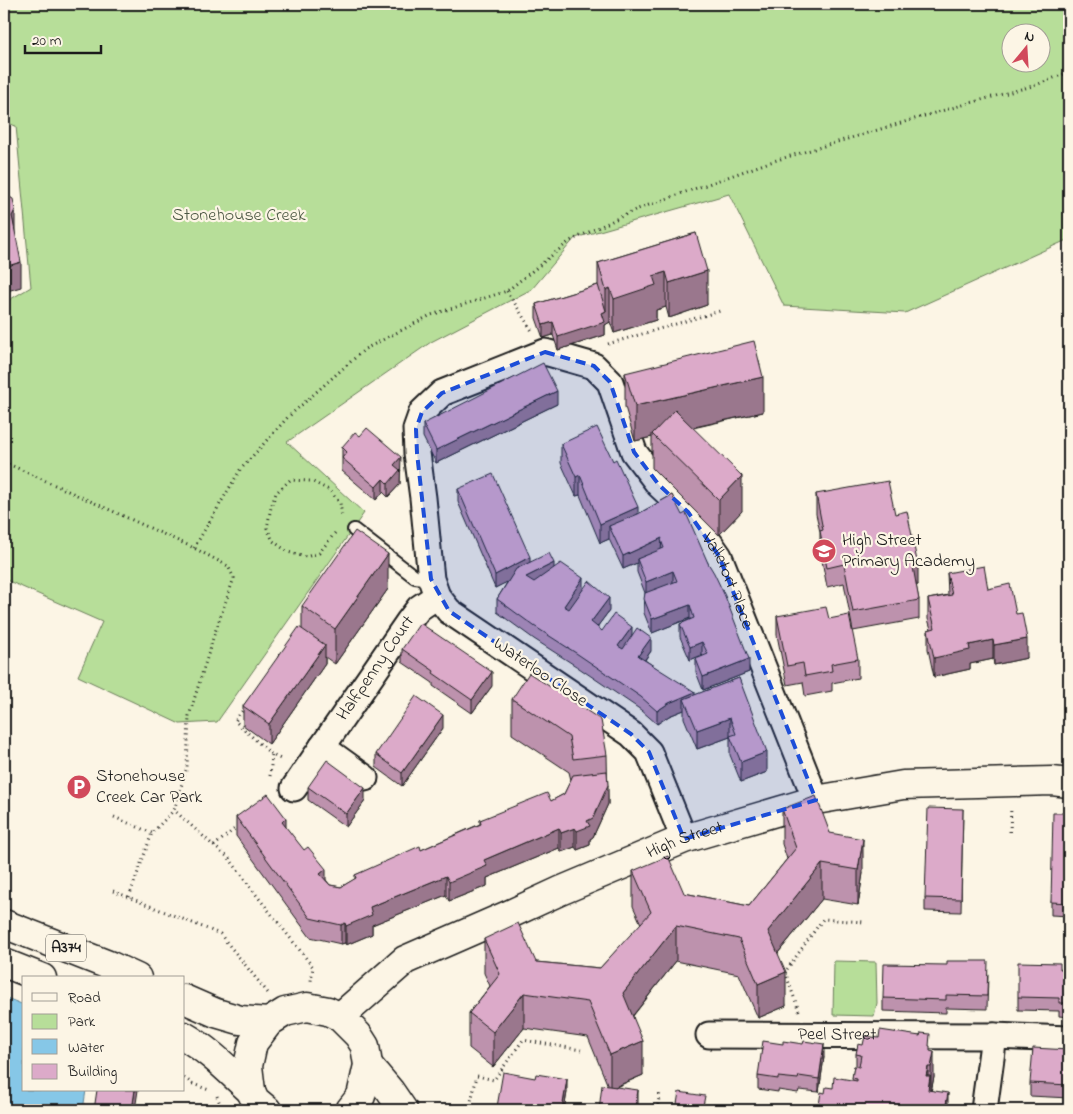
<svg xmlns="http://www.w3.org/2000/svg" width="1073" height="1114" font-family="'Indie Flower',sans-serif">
<rect width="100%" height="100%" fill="#fcf5e5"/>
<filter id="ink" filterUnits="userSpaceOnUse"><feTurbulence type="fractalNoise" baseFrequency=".02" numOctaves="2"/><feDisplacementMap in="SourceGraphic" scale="10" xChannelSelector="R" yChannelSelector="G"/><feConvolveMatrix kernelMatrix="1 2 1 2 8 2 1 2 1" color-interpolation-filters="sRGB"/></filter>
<g filter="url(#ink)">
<g fill="#b7de99" stroke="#6a7d5a" fill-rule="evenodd">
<path d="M5 4H1069V239L905 313 784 306 729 194 575 238 532 289 431 342 287 442 364 513 217 722 180 724 78 676 102 622 4 579V303L31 287 16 126 4 122V5ZM1010 32H1040V62H1010Z"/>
<path d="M834 961 876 962 877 1003 874 1016 833 1015Z"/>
</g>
<path fill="#86c7e7" stroke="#5c8396" d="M4 997 24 1005V1090H86L83 1110H4Z"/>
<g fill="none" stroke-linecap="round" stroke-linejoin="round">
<defs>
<path id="service" d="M354 530 415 577 431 579"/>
<g id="minor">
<path d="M322 747 365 778"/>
<path id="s1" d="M294 788 409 621 419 608 437 596"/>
<path id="s2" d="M684 839 649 752 631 734 449 611 437 596 431 579 423 498 417 453 416 429 422 412 442 393 545 352 594 366 610 382 634 452 659 485 688 512 719 556 816 800"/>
<path id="s3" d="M709 1035 994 1036 1069 1039"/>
<path d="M984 1110 994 1036"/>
</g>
<g id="tertiary">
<path id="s4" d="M340 1017 405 960 508 915 560 891 684 839 816 800 903 785 1052 781 1069 783"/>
</g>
<g id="primary">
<path d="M4 924 111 966 137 978"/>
<path d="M4 963 42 978"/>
<path d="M184 999 216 1013 240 1020 269 1022"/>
<path d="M184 1036C209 1050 230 1072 251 1091"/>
<path d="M368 1065 390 1091 403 1110"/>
<path d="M267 1110 255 1100 251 1091 248 1066 253 1043 269 1022 285 1012 307 1007 328 1011 340 1017 358 1035 365 1046 368 1065 361 1096 350 1110"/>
</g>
</defs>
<use href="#service" stroke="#1c1c1c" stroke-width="16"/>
<use href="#minor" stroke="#1c1c1c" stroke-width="29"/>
<use href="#tertiary" stroke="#1c1c1c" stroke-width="31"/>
<use href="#primary" stroke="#1c1c1c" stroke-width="31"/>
<g stroke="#1c1c1c" stroke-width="3" stroke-dasharray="1 4" stroke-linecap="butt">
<path d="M507 291 532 331"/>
<path d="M608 344 720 311"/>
<path d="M4 462 194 548 228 566 234 578 214 635 189 716 187 767 174 810 214 846 229 858 254 892 313 967 311 981"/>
<path d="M335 533 319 553 306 557 288 552 273 541 267 528 271 507 276 493 290 480 311 481 329 490 340 503 342 516"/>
<path d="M194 548 240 470 288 417 365 349 431 315 507 291 570 241 635 210 767 163 948 109 1036 85 1069 72"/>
<path d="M245 707 235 721 272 755 283 760"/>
<path d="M270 776 272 755"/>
<path d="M114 817 152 833"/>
<path d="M1010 832 1011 807"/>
<path d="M214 846 238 826"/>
<path d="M113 891 220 934 268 993"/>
<path d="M129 897 152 833 174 810"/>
<path d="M799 1011 785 972 823 919 863 922"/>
<path d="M184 1078 193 1084 209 1090"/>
<path d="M217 1096 220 1104 219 1110"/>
<path d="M469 1110 477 1076 494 1080 523 1040 581 1050"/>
<path d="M657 1110 660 1092"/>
</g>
<use href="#service" stroke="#fcf5e5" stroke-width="12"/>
<use href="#minor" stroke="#fcf5e5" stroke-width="25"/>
<use href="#tertiary" stroke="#fcf5e5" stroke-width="28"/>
<use href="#primary" stroke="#fcf5e5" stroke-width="28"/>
</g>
<g fill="#bd92ad" stroke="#1c1c1c">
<path d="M696 233 707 305 669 318 666 307 656 310V320L614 333 610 322 605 325V335L558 350 553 335 543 338 536 318V304L598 285V263Z"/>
<path d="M625 373 763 412 693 428 742 511 719 535 652 468V437L635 441 625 407Z"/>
<path d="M557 404 436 463 423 437V424Z"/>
<path d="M561 444 613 461 638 514 672 495 749 672 703 690 696 672V659L703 656 702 655 690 660 680 637V624L690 619V618L652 633 644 613 645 593 637 572V563L623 569 609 539 600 543 580 495 576 496 561 463Z"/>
<path d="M342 447 401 470 400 472V484L388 497 383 492 376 500 342 471Z"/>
<path d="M458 489 530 562 554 568 609 611 597 627 602 631 632 636 651 651 645 660 695 695 739 678 767 772 741 782 730 755V737L697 749 684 718V710L669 716 657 724 641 710 576 666 534 639 497 612V599L508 581 495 588 458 502Z"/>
<path d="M816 494 895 514 918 585H916L919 600V619L853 631 844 583 827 587 820 550V532L816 514Z"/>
<path d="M947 573 988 589 1016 614 1027 658 994 665 993 659 970 664V669L934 677 928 649V630L931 629 928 619V599L948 595Z"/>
<path d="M388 589 335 664 325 657V664L269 744 243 725V706L302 629V606Z"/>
<path d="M777 616 829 619 858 659V678L832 683V691L805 696 803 682 787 685 777 635Z"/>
<path d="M402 649 492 686 472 713 433 686V683L402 662Z"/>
<path d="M512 699 607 755 608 804 593 837 590 839V845L577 850 575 847 561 852 559 848 487 878V886L449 901 446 895 372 925V934L346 945 345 943 341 944 310 937 236 836V817L286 828 330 885 341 887 355 879V875L421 850 480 824V820L551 801 564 794 571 780 569 772 512 734Z"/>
<path d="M443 728 402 786 376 767V754Z"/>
<path d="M308 787 365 801 346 827 308 800Z"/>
<path d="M782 809 830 833 863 873 858 905 822 899 778 953 786 1006 758 1018 739 974 676 961 633 1016 643 1075 616 1087 638 1103 637 1110H599L608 1086 588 1037 524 1028 493 1067 469 1048V1013L490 986 484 973V939L536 962 600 968 641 924 633 906V871L684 893 749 906 787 859 782 844Z"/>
<path d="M963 809 961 912 925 911V898Z"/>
<path d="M1069 813V916L1051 915V902Z"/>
<path d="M1060 969H1069V1017L1059 1016V1011L1018 1010V997Z"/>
<path d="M988 975 987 1009 946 1008V1013L883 1011V998Z"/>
<path d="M920 1036 930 1052 934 1077 931 1091 948 1110H819V1105L825 1093 833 1088 852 1080 854 1066 856 1067V1054L863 1045 879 1038Z"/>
<path d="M1069 1050V1098L1030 1096V1083Z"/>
<path d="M824 1057 819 1092 799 1090 798 1093 778 1090V1092L758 1089V1076Z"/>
<path d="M567 1092 564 1110H497V1107Z"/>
</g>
<g fill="#9a778d" stroke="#1c1c1c">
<path d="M8 124V149L4 147Z"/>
<path d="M9 148V173L8 220V196Z"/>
<path d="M15 210V235L12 216Z"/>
<path d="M21 262V287L4 292V267Z"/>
<path d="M707 271V305L669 318V283Z"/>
<path d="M666 272V307L656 310V320L614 333V299L653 276Z"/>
<path d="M610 288V322L605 325V335L558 350V337L602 313 606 311V290Z"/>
<path d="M553 322V335L543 338V325Z"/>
<path d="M763 377V412L654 436 652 434V437L635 441V406Z"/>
<path d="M557 391V404L436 463V450Z"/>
<path d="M401 457 400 484 388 497V484L394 465Z"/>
<path d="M580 475V495L576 496V477Z"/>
<path d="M742 476V511L719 535V500Z"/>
<path d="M383 479V492L376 500V487Z"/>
<path d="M638 507V527L609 526V539L600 543V524Z"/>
<path d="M662 538 661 552 637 559V563L623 569V556Z"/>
<path d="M388 554V589L335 664V629Z"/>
<path d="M530 557V571L495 588V575Z"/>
<path d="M554 563V576L526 590V577Z"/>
<path d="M918 566V585L913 586V567Z"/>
<path d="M673 571V584L646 595V582Z"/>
<path d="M583 578V592L564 619V606Z"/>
<path d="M609 598V611L591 635V622Z"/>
<path d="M690 605V618L652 633V619Z"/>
<path d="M632 627V640L618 659V646Z"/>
<path d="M651 638V651L638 669V656Z"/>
<path d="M1027 639V658L994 665V645Z"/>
<path d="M993 640V659L970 664V669L934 677V658L969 645Z"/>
<path d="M702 642V655L690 660V647Z"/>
<path d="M325 645V664L269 744V724Z"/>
<path d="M749 659V672L703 690V677Z"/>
<path d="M492 672V686L472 713V700Z"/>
<path d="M695 692V705L684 699V710L669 716 657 724V711L669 703Z"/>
<path d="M443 715V728L402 786V773Z"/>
<path d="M730 718V737L697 749V730Z"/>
<path d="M767 752V772L741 782V762Z"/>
<path d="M608 785V804L593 837 590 839V845L577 850V831L587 821Z"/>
<path d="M365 788V801L346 827V814Z"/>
<path d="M286 818V838L282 822Z"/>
<path d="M559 828V848L487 878V886L449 901V882L484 860Z"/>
<path d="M575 828V847L561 852V833Z"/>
<path d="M863 839V873L858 905V870Z"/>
<path d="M822 864V899L768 965V931Z"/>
<path d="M326 869V889L320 874Z"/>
<path d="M446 876V895L372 925V934L346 945V926L370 907Z"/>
<path d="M345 923V943L341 944V925Z"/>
<path d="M676 926V961L623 1028V993Z"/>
<path d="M786 972V1006L758 1018V984Z"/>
<path d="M524 993V1028L493 1067V1032Z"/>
<path d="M643 1041V1075L610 1089V1055Z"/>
<path d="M824 1044V1057L819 1092V1079Z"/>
<path d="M934 1052V1077L931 1092V1067Z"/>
<path d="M928 1067V1089L930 1076V1101L928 1110 926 1076Z"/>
<path d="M567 1079V1092L564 1110H562Z"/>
<path d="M135 1090H138L135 1110H132Z"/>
<path d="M638 1090V1103L637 1110H635Z"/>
<path d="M948 1093V1110H945Z"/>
</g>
<g fill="#dcaac9" stroke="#1c1c1c">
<path d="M4 123 8 124 4 147Z"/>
<path d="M4 148H9L8 196 13 199 15 210 12 216 21 262 4 267Z"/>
<path d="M696 233 707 271 669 283 666 272 653 276 656 285 614 299 610 288 606 290 598 263Z"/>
<path d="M598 285 606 311 602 313 605 322 558 337 553 322 543 325 536 304Z"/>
<path d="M754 341 763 377 635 406 625 373Z"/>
<path d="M543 363 557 391 436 450 423 424Z"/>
<path d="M675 410 742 476 719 500 652 434Z"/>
<path d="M597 427 613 461 616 459 638 507 600 524 580 475 576 477 561 444Z"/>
<path d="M367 428 401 457 394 465 400 470 388 484 383 479 376 487 342 458 347 452 342 447 355 432 360 436Z"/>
<path d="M493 474 530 557 495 575 458 489Z"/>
<path d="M888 481 895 514 907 511 918 566 913 567 919 600 853 612 844 564 827 568 820 531 823 530 816 494Z"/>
<path d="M672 495 682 515 686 513 708 563 714 573 725 596 749 659 703 677 696 659 708 654 702 642 690 647 680 624 694 618 690 605 652 619 644 599 645 593 677 581 673 571 646 582 637 559 664 548 661 540 662 538 623 556 609 526 638 514Z"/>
<path d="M355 531 388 554 335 629 302 606Z"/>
<path d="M549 553 554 563 526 577 534 582 561 563 583 578 564 606 569 609 589 581 609 598 591 622 602 631 614 614 632 627 618 646 623 649 637 628 651 638 638 656 695 692 669 703 657 711 641 697 576 653 534 626 497 599 516 569Z"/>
<path d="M984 566 988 589 1010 584 1016 614 1022 613 1027 639 994 645 993 640 969 645 970 650 934 658 928 630 935 628 928 599 952 595 947 573Z"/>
<path d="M826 607 829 619 849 615 858 659 831 664 832 671 805 676 803 663 787 666 777 616Z"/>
<path d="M420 623 492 672 472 700 433 673 434 671 402 649Z"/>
<path d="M299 627 325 645 269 724 243 706Z"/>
<path d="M529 673 601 720 607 755 573 759 569 737 512 699Z"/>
<path d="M739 678 767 752 741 762 730 736 736 734 730 718 697 730 684 699Z"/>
<path d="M416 696 443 715 402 773 376 754Z"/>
<path d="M327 760 365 788 346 814 308 787Z"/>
<path d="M607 771 608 785 593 818 587 821 590 826 577 831 575 828 561 833 559 828 484 860 487 866 449 882 446 876 370 907 372 915 346 926 345 923 341 925 310 918 236 817 268 794 286 818 282 822 304 850 308 847 326 869 320 874 330 885 341 887 356 878 355 875 420 846 421 850 481 824 480 820 547 793 551 801 564 794 573 775Z"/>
<path d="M816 796 830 833 863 839 858 870 822 864 768 931 786 972 758 984 739 939 676 926 623 993 643 1041 610 1055 588 1002 524 993 493 1032 469 1013 500 974 484 939 518 923 536 962 600 968 651 912 633 871 668 856 684 893 749 906 796 848 782 809Z"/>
<path d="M928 808 963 809 961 899 925 898Z"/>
<path d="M1053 813H1069V903L1051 902Z"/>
<path d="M947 961H988L987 996 946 995V1000L883 998 884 964 947 965Z"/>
<path d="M1018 962 1060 963V969H1069V1003H1059V998L1018 997Z"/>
<path d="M880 1030 920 1036 921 1033 930 1034 929 1046H930V1051L934 1052 931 1067H928L926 1076H930L928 1090 948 1093 945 1110H823V1105H819L821 1092 825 1093 826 1087 833 1088 834 1077 857 1081V1079L852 1078 854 1066 859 1067 861 1055 856 1054 858 1044 863 1045 865 1036 879 1038Z"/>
<path d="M763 1041 783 1044V1041L803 1044 804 1041 824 1044 819 1079 799 1076 798 1079 778 1077V1079L758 1076Z"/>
<path d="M1033 1048 1069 1050V1085L1030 1083Z"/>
<path d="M503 1072 535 1078 536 1074 567 1079 562 1110H540L529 1108V1110H517L497 1107Z"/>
<path d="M602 1085 638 1090 635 1110H599Z"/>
<path d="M97 1090H135L132 1110H94Z"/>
<path d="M679 1092 705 1096 703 1106 706 1110H676Z"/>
</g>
</g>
<path fill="#1d4ed8" fill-opacity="0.2" stroke="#1d4ed8" stroke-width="4" stroke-dasharray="10 6" stroke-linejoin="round" d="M545 352 594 366 610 382 634 452 659 485 688 512 719 556 816 800 684 839 649 752 631 734 449 611 431 579 417 453 416 429 422 412 442 393Z"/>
<defs>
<symbol id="school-disc" viewBox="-11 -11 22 22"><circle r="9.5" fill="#d1495b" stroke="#fcf5e5"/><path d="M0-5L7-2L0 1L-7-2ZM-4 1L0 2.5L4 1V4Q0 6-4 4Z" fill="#fff"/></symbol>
<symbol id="parking-disc" viewBox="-11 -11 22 22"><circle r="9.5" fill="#d1495b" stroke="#fcf5e5"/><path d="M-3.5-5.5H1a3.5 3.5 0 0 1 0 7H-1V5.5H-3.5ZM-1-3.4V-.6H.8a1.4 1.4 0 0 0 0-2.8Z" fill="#fff"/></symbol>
</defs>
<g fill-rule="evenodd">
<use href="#school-disc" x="810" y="537" width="28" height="28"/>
<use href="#parking-disc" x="65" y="773" width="28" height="28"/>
</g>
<g text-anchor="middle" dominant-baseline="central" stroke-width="4.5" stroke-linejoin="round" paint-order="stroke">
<rect fill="#fcf5e5" stroke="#5f5d58" stroke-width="1" x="46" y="934.5" width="40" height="27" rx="4"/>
<g font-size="16" font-weight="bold" fill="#1c1c1c">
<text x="66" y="948">A374</text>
</g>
<g font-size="18" fill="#4a5642" stroke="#fcf5e5">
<text x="239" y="216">Stonehouse Creek</text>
</g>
<g font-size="18" fill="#1c1c1c" stroke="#fcf5e5" text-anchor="start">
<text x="842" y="541">High Street<tspan x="842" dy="21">Primary Academy</tspan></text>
<text x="96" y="777">Stonehouse<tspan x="96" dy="21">Creek Car Park</tspan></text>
</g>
<g font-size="18" fill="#1c1c1c" stroke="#fcf5e5">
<text stroke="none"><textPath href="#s2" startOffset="992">Valletort Place</textPath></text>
<text stroke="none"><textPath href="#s1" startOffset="145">Halfpenny Court</textPath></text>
<text transform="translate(540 673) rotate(34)">Waterloo Close</text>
<text stroke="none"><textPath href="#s4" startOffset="391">High Street</textPath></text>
<text stroke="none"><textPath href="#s3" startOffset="128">Peel Street</textPath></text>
</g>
</g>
<rect width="1073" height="1114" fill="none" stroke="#fcf5e5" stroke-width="20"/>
<rect x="10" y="10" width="1053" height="1094" fill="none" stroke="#1c1c1c" stroke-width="2" filter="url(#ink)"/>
<rect x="22" y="976" width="162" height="115" fill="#fcf5e5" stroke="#a29e95"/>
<rect x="32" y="993" width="25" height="8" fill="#fcf5e5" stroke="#a29e95"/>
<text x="68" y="1002" font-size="15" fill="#1c1c1c">Road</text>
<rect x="32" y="1014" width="25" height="15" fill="#b7de99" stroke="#a29e95"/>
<text x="68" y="1026" font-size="15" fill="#1c1c1c">Park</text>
<rect x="32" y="1039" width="25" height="15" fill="#86c7e7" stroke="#a29e95"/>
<text x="68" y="1052" font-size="15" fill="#1c1c1c">Water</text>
<rect x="32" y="1064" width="25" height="15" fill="#dcaac9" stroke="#a29e95"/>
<text x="68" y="1076" font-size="15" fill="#1c1c1c">Building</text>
<g transform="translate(1026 48) rotate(18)"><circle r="24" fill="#fcf5e5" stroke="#a29e95"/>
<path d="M0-4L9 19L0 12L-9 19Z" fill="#d1495b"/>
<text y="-8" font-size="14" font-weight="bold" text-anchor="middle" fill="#1c1c1c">N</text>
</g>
<path d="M25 45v8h76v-8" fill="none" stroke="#1c1c1c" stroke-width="2.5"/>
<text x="32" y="45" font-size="15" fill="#1c1c1c" stroke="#fcf5e5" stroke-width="4" paint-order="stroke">20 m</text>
</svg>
